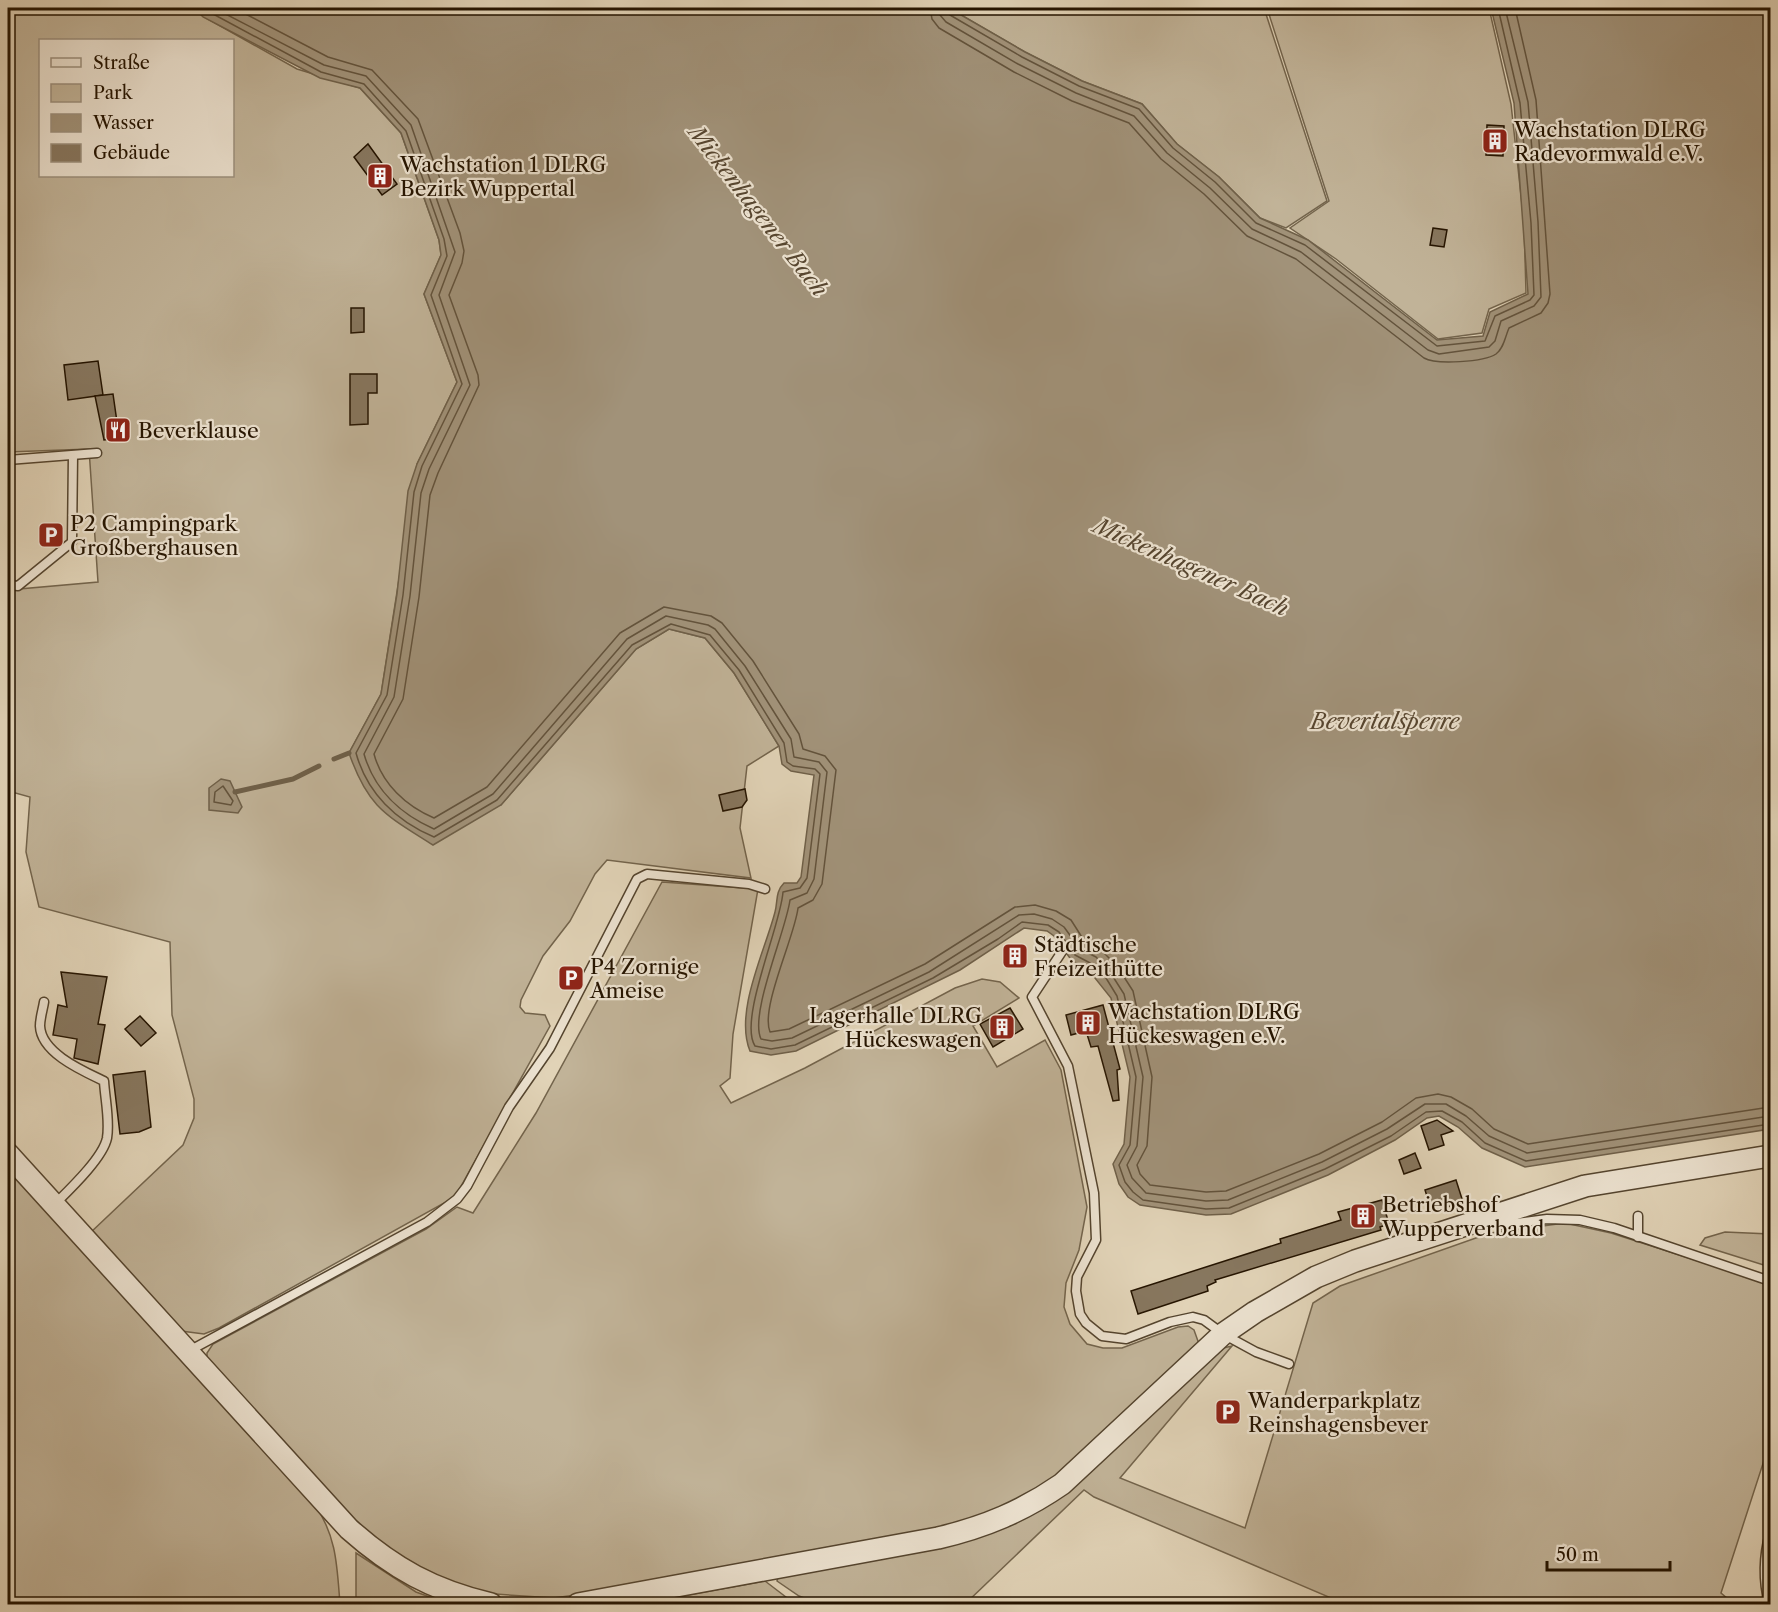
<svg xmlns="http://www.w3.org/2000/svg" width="1778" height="1612" font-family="'Libre Caslon Text',serif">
<rect width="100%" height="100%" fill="#e1d3b7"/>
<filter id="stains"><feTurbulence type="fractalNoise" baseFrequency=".00333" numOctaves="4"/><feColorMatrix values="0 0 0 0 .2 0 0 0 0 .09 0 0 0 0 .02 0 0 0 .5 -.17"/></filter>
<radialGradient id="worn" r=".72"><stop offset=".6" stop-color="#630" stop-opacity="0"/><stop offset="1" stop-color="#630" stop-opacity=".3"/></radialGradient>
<g fill="#c1b398" stroke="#73644c" stroke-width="1.5" fill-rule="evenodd">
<path d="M8 8H194L204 17 297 69 360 88 401 133 439 240 441 255 424 294 457 382 417 464 381 694 349 753 501 805 636 649 669 629 705 638 734 673 779 746 747 766 740 828 751 878 607 860 595 874 570 921 543 956 521 1000 520 1007 525 1013 545 1015 550 1026 455 1197 219 1328 204 1334 181 1331 89 1234 183 1145 194 1118V1099L172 1015 170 942 39 907 26 852 30 797 8 791V590L98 582 89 449 8 452ZM40 40H232V176H40Z"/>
<path d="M949 8H1264L1327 201 1286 228 1260 218 1219 177 1177 144 1142 104 1082 81 1025 52Z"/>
<path d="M1267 8H1489L1511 104 1524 223 1526 293 1489 309 1482 333 1438 339 1336 259 1290 228 1329 201Z"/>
<path d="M662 882 758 889 733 1034 730 1078 720 1086 731 1103 805 1068 955 988 982 979 1000 982 1019 998 973 1026 997 1067 1045 1040 1061 1070 1087 1207 1079 1250 1066 1283 1064 1307 1070 1324 1087 1344 1103 1348H1122L1178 1327 1188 1326 1194 1330 1199 1344 1039 1491 946 1529 639 1586 554 1598 465 1592 431 1577 368 1537 207 1361V1353L213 1344 426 1229 457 1207 473 1213 536 1113Z"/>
<path d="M8 1165 315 1505C337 1537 337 1567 340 1604H8Z"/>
<path d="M1565 1223 1611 1233 1770 1284 1768 1348 1770 1442 1721 1593 1734 1604H1345L1094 1497 1084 1490 965 1604H820L799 1596 777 1581 778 1577 1013 1522 1219 1349 1232 1346 1120 1478 1245 1528 1313 1303 1340 1286 1490 1233Z"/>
<path d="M1725 1232 1770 1234V1267L1700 1245 1705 1238Z"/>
<path d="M356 1553 416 1592 449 1604H356Z"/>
<path d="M765 1581 795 1604H638Z"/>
</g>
<g fill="#a19279" stroke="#6f6049" stroke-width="1.5">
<path d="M194 8H949L1025 52 1082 81 1142 104 1177 144 1219 177 1260 218 1308 240 1437 340 1483 336 1490 312 1528 294 1514 103 1491 8H1770V1129L1525 1167 1482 1148 1458 1127 1439 1116 1427 1118 1395 1140 1328 1175 1231 1214 1206 1215 1140 1205 1128 1197 1119 1184 1113 1164 1124 1144 1130 1077 1111 998 1087 968 1072 961 1054 936 1047 931 1024 928 960 970 796 1051 771 1055 750 1051C734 1012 765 951 775 912 778 901 775 892 784 883H797L801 877 814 775 791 771 782 764 779 746 734 673 705 638 669 629 636 649 501 805 433 845C386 815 368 808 349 753L381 694 397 594 408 491 417 464 457 382 424 294 441 255 439 240 401 133 360 88 320 78 203 17Z"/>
<path d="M221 779 230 781 242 807 238 813 209 810V788Z"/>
</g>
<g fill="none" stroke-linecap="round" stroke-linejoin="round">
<g stroke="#63533c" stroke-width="1.5">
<path d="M202 8 321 72 364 84 406 131 444 239 447 256 431 295 462 384 422 466 414 492 403 595 387 695 356 753C367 793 396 821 434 837L497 800 632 645 671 624 710 635 739 670 784 743 787 762 793 766 815 769 820 774 807 878 800 888 783 892C781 925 738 1020 755 1046L771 1049 795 1045 933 978 998 939 1022 922 1048 925 1059 932 1075 955 1092 964 1106 978 1117 996 1136 1077 1130 1145 1119 1165 1125 1182 1133 1192 1143 1200 1206 1209 1229 1208 1325 1169 1391 1136 1426 1112 1442 1111 1462 1122 1485 1143 1526 1161 1770 1124"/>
<path d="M214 8 324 65 366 76 411 125 455 252 439 295 470 385 429 469 421 493 410 596 394 697 364 754C374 789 400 814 434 829L493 794 627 639 666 616 708 625 715 629 745 666 791 739 794 757 819 762 827 772 814 879 807 893 790 900C786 931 749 1014 761 1039L772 1041 792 1038 929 972 1019 915 1034 914 1052 919 1064 927 1080 949 1096 957 1110 972 1124 994 1143 1077 1137 1146 1127 1165 1132 1178 1146 1193 1206 1201 1228 1200 1322 1162 1387 1129 1425 1104H1446L1466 1116 1489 1136 1527 1153 1770 1116"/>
<path d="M234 8 328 57 372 70 418 119 460 233 464 251 462 263 449 295 478 375 479 385 438 473 430 495 419 597 403 699 374 754C382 784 406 806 434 818L487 787 620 633 664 607 711 616 722 623 753 661 799 734 803 749 825 756 836 770 822 884 813 900 798 908C795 936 760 1008 770 1032L789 1029 925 964 1015 907 1035 905 1056 911 1071 920 1085 942 1101 950 1117 966 1133 991 1152 1077 1147 1146 1137 1165 1140 1174 1150 1185 1206 1192 1226 1191 1319 1154 1382 1122 1416 1098 1438 1094 1451 1097 1472 1109 1494 1129 1528 1144 1770 1107"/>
<path d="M930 8 932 19 939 28 1014 72 1072 101 1129 123 1161 159 1204 194 1247 236 1296 259 1424 358C1436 365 1484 362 1496 354 1504 348 1505 337 1509 328L1541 313 1548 303 1550 294 1536 100 1515 8"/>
<path d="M939 8 940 15 946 22 1018 64 1076 93 1134 116 1167 153 1210 188 1252 229 1301 252 1428 350 1439 354 1489 347 1495 341 1501 321 1534 306 1541 297 1538 222 1528 102 1505 8"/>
<path d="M947 8 950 15 1022 57 1079 86 1139 109 1173 148 1215 182 1256 223 1305 245 1437 346 1485 341 1495 316 1530 300 1534 295 1531 223 1520 103 1498 8"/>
<path d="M223 786 233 801 231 805 214 802 215 792Z"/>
</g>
<g stroke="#6f6049" stroke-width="5">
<path d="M334 759 349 753"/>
<path d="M235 792 293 779 319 766"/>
</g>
</g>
<g fill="#87775f" stroke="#251400" stroke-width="1.5">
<path d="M1487 125 1504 126 1503 156 1486 155Z"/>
<path d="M368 144 397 184 382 195 354 157Z"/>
<path d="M1433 228 1447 230 1444 247 1430 245Z"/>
<path d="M351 308H364V332L351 333Z"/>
<path d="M98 361 103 395 68 400 64 365Z"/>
<path d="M350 374H377V393H368V424L350 425Z"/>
<path d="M113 394 117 422 126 421 128 437 104 440 95 396Z"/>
<path d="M745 789 747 800 742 807 723 811 719 795Z"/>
<path d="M61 972 107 977 98 1024 105 1025 98 1064 74 1058 77 1039 53 1035 58 1005 67 1007Z"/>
<path d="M1103 1005 1120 1069 1117 1070 1119 1100 1113 1101 1098 1046 1091 1047 1086 1031 1071 1035 1066 1015Z"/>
<path d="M1010 1008 1023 1029 993 1047 980 1024Z"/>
<path d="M140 1016 156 1033 141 1046 125 1029Z"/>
<path d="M145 1071 151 1127 139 1132 120 1134 113 1075Z"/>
<path d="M1437 1120 1453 1131 1441 1135 1444 1145 1429 1150 1421 1126Z"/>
<path d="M1415 1153 1421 1168 1404 1174 1399 1160Z"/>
<path d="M1456 1180 1463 1202 1432 1212 1425 1190Z"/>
<path d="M1382 1200 1389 1224 1380 1227 1381 1230 1215 1280 1216 1282 1207 1286 1208 1291 1138 1314 1131 1291 1281 1243 1280 1239 1341 1220 1338 1212Z"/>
</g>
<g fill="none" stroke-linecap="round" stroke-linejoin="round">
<defs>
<g id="service">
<path d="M8 460 97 453"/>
<path d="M8 506 9 500"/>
<path d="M8 585 18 586 72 542 73 455"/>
<path d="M1063 950 1032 997 1068 1066 1094 1193 1096 1240 1077 1277 1076 1291 1080 1314 1086 1323 1102 1336 1126 1339 1170 1322 1193 1317 1204 1320 1223 1334 1256 1352 1289 1364"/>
<path d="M44 1002C43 1009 40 1018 40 1026 41 1053 83 1071 104 1081 105 1099 110 1120 107 1138 103 1158 69 1190 54 1205"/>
<path d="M1494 1218 1500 1225 1547 1219 1580 1220 1614 1228 1770 1281"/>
<path d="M1638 1237V1216"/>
<path d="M187 1352 427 1222 457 1199 467 1186 509 1107 550 1048 637 879 647 874 749 884 765 889"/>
<path d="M1769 1604C1763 1580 1763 1558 1770 1533"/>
</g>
<g id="tertiary">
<path d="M8 1154 349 1529C394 1569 433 1590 491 1604"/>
<path d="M578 1604 938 1538C985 1527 1023 1511 1062 1484L1223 1334 1255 1312 1316 1277 1355 1261 1585 1186 1770 1156"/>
</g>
</defs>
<use href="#service" stroke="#54442e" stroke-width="11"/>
<use href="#tertiary" stroke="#54442e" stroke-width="24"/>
<use href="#service" stroke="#ece2d0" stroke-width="8"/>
<use href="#tertiary" stroke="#ece2d0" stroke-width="21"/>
</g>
<defs>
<symbol id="building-square" viewBox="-11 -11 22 22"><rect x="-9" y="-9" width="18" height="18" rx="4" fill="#8f2418" stroke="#ece2d0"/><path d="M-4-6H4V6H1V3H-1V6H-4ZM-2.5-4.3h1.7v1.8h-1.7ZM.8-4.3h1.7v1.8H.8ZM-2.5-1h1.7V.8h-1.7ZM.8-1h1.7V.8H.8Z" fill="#fff"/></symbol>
<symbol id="restaurant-square" viewBox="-11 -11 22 22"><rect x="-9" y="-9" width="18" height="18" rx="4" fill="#8f2418" stroke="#ece2d0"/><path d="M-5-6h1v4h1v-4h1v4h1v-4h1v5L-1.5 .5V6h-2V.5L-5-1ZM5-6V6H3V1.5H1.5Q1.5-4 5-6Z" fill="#fff"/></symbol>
<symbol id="parking-square" viewBox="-11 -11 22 22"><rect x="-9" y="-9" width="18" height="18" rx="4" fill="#8f2418" stroke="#ece2d0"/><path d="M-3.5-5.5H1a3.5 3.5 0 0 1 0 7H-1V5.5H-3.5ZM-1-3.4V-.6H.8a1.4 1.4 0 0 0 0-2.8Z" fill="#fff"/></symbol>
</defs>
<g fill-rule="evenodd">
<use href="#building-square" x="1480" y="126" width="30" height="30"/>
<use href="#building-square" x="365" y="161" width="30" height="30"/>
<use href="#restaurant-square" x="103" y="415" width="30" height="30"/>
<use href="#parking-square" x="36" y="520" width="30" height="30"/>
<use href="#building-square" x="1000" y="941" width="30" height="30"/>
<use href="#parking-square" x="556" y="963" width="30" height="30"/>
<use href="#building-square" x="1073" y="1008" width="30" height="30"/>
<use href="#building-square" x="987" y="1012" width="30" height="30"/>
<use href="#building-square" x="1348" y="1201" width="30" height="30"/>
<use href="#parking-square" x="1213" y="1397" width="30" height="30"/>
</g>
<g text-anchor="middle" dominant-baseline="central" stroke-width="4.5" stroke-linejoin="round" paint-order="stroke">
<g font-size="21" fill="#251400" stroke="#ece2d0" text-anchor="start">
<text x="1514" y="129">Wachstation DLRG<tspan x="1514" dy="24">Radevormwald e.V.</tspan></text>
<text x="400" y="164">Wachstation 1 DLRG<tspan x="400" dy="24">Bezirk Wuppertal</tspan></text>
<text x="138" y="430">Beverklause</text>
<text x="70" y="523">P2 Campingpark<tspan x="70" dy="24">Großberghausen</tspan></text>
<text x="1034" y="944">Städtische<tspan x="1034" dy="24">Freizeithütte</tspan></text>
<text x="590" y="966">P4 Zornige<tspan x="590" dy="24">Ameise</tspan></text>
<text x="1108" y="1011">Wachstation DLRG<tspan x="1108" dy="24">Hückeswagen e.V.</tspan></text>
<text x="982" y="1015" text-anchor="end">Lagerhalle DLRG<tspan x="982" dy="24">Hückeswagen</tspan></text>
<text x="1382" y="1204">Betriebshof<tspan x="1382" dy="24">Wupperverband</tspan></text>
<text x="1248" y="1400">Wanderparkplatz<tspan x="1248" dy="24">Reinshagensbever</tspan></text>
</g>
<g font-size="22" font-style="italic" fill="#574630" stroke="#ece2d0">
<text transform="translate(758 211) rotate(52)">Mickenhagener Bach</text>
<text transform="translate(1191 567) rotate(24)">Mickenhagener Bach</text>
<text x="1385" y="721">Bevertalsperre</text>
</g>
</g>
<rect width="1778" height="1612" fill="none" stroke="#e1d3b7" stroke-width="30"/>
<rect x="9" y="9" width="1760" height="1594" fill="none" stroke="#251400" stroke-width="3"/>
<rect x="15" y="15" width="1748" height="1582" fill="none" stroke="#251400" stroke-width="1.5"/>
<rect x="39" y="39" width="195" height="138" fill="#ece2d0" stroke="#9c907d" stroke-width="1.5"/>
<rect x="51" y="58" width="30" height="9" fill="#ece2d0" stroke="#9c907d" stroke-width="1.5"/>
<text x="93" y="69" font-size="18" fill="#251400">Straße</text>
<rect x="51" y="84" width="30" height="18" fill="#c1b398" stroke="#9c907d" stroke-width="1.5"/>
<text x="93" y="99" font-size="18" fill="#251400">Park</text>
<rect x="51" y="114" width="30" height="18" fill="#a19279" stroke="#9c907d" stroke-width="1.5"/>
<text x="93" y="129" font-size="18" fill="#251400">Wasser</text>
<rect x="51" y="144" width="30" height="18" fill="#87775f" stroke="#9c907d" stroke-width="1.5"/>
<text x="93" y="159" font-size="18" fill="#251400">Gebäude</text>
<path d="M1547 1561v9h123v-9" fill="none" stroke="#251400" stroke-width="3"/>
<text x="1556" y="1561" font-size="18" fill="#251400" stroke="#ece2d0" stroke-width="4.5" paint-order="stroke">50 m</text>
<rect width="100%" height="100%" filter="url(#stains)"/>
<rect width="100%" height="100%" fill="url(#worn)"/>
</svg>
